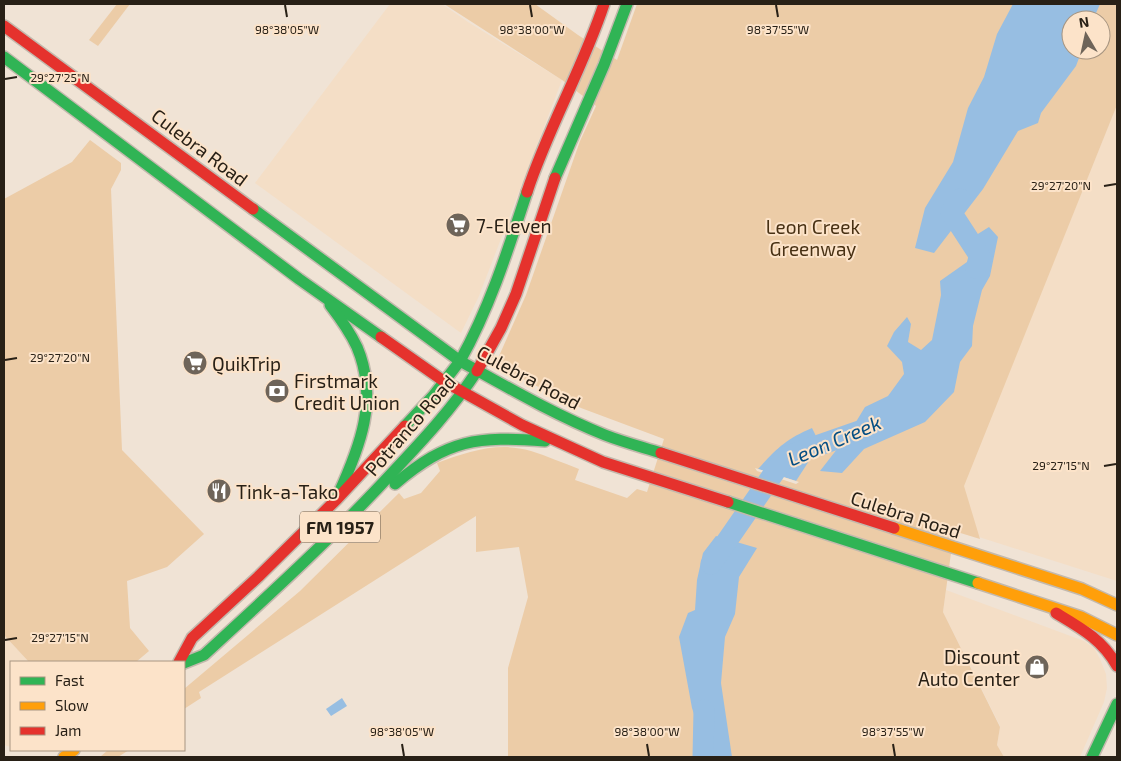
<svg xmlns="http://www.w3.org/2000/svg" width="1121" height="761" font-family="'Exo 2',sans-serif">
<rect width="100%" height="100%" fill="#f0e3d5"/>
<g fill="#f4dec6">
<path d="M390 4H442L468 22 562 80 479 296 461 333 255 183Z"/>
<path d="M1117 105V581L954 529 963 486Z"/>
<path d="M946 590 1084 641 1094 648 1100 659 1106 674 1107 688 1104 702 1080 757H1004L997 745 1000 726 943 612Z"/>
<path d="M4 635 29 662H11V747L4 745Z"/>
</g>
<g fill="#eccca7" fill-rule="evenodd">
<path d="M117 4H130L98 46 89 40Z"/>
<path d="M444 4H535L578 35 617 60 637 4H1117V105L964 486 980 539 954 531 943 612 1000 727 997 745 1004 757H508V668L528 597 519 547 476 552V516L199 692 201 698 184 709V689L300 591 399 493 404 499 421 493 440 471 437 463C467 452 499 441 531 451 547 456 563 463 579 469L575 480 627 498 637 489 647 492 664 439 581 408 548 392 504 369 499 363V356L526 295 580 141 596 106 562 80ZM1071 20H1101V50H1071Z"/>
<path d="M90 140 121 163V170L111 189 122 450 204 534 167 567 127 581 130 628 149 651 136 662H29L4 635V199L72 162Z"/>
<path d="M108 750H129L118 757H100Z"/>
</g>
<g fill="#97bee2">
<path d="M1013 4H1100L1093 20H1071V50H1082L1076 66 1041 113 1038 123 1018 131 983 189 934 253 915 248 925 208 953 162 968 108 984 77 997 34Z"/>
<path d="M989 227 998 237 990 276 982 290 973 326 972 346 960 362 954 392 925 422 864 449 842 473 820 471 848 435 865 407 888 396 904 374 902 362 887 346 894 332 907 317 911 324 908 342 921 350 932 340 941 295 940 281 967 262 973 237Z"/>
<path d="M812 428 820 444 796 481 758 469C776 449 786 439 812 428Z"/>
<path d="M716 536 757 548 739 577 735 614 725 637 721 683 732 757H714L700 732 692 708 679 637 688 613 695 610 697 580 703 553Z"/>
<path d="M342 698 347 706 331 716 326 709Z"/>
</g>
<path fill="#f0e3d5" d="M755 468 796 481 799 482 796 484 757 471Z"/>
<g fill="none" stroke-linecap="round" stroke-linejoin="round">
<g stroke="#97bee2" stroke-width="21">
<path d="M960 199 951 212 981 258 976 268"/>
<path d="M711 564 785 457 874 426"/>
<path d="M703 757 704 710"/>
</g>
<defs>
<g id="fast">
<path d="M4 57 299 279 381 337"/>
<path d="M555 178 604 65 627 4"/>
<path d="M253 209 460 361C490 307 508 250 527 192"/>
<path d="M330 305C340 318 350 332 357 347 379 399 360 447 338 495"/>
<path d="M405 426 433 396 460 361C507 387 555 415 605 435 623 442 642 447 661 453"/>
<path d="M395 484C448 439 477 436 545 441"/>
<path d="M728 502 978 583"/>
<path d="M184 663 204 655C268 596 333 537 392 473 423 440 452 409 477 371"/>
<path d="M1092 757 1117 704"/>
</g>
<g id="slow">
<path d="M894 528 1082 589 1117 605"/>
<path d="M978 583 1081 617 1117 635"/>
<path d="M64 757 74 750"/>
</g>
<g id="jam">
<path d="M4 26 253 209"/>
<path d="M527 192C548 128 583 68 604 4"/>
<path d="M381 337 445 382"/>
<path d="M477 371 501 328 516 294 555 178"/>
<path d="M445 382 522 425 603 462 728 502"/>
<path d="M661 453 894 528"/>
<path d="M1056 613C1081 628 1103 640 1117 666"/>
<path d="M179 662 192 638 258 577 337 499 405 426"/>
</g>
</defs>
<use href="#fast" stroke="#c3b9ad" stroke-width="14"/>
<use href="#slow" stroke="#c3b9ad" stroke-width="14"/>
<use href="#jam" stroke="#c3b9ad" stroke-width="14"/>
<use href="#fast" stroke="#30b455" stroke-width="11"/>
<use href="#slow" stroke="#ff9f0a" stroke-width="11"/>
<use href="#jam" stroke="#e5322d" stroke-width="11"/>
</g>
<path fill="none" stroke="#282016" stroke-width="2" d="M285 5 287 17M530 5 532 17M776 5 778 17M5 79 17 77M1104 186 1116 184M5 360 17 358M1104 466 1116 464M5 640 17 638M402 744 404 756M647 744 649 756M893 744 895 756"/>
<defs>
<symbol id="supermarket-disc" viewBox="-11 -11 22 22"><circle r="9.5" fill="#6e6459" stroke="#fce3c9"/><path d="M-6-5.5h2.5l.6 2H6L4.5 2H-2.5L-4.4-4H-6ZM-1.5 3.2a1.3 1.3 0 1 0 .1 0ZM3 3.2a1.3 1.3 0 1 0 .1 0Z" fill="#fff"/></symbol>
<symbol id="bank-disc" viewBox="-11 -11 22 22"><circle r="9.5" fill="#6e6459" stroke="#fce3c9"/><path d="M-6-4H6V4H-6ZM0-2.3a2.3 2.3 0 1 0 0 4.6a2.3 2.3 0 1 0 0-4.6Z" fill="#fff"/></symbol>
<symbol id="restaurant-disc" viewBox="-11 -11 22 22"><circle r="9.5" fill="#6e6459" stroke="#fce3c9"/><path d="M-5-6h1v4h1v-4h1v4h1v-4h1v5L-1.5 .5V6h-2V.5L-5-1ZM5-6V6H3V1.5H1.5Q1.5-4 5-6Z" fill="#fff"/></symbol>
<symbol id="shop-disc" viewBox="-11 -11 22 22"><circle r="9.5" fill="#6e6459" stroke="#fce3c9"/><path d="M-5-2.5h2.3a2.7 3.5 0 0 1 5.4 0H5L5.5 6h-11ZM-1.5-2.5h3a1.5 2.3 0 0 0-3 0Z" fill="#fff"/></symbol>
</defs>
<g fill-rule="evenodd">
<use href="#supermarket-disc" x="444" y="211" width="28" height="28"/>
<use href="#supermarket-disc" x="181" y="349" width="28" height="28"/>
<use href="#bank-disc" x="263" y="377" width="28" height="28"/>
<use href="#restaurant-disc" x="205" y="477" width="28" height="28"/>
<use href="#shop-disc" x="1023" y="653" width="28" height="28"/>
</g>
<g text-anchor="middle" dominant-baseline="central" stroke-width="4" stroke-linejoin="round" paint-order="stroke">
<rect fill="#fce3c9" stroke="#685a4c" stroke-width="1" x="300" y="511.5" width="80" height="31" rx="4"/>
<g font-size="18" font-weight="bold" fill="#282016">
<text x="340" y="527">FM 1957</text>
</g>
<g font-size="19" fill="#282016" stroke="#fce3c9">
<text transform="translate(200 147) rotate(37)">Culebra Road</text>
<text transform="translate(529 377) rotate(28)">Culebra Road</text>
<text transform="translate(410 425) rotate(-49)">Potranco Road</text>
<text transform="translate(906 514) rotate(18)">Culebra Road</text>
</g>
<g font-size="19" fill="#282016" stroke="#fce3c9" text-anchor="start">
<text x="476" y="225">7-Eleven</text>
<text x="212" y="363">QuikTrip</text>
<text x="294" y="380">Firstmark<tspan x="294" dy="22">Credit Union</tspan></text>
<text x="236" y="491">Tink-a-Tako</text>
<text x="1020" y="656" text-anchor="end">Discount<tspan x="1020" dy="22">Auto Center</tspan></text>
</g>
<g font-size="19" fill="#483114" stroke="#fce3c9">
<text x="813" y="226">Leon Creek<tspan x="813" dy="22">Greenway</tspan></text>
</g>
<g font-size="20" font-style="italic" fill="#044e83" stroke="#fce3c9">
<text transform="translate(834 440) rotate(-23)">Leon Creek</text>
</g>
</g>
<g font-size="12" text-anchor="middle" fill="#282016" stroke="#fce3c9" stroke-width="4" stroke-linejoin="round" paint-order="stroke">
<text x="287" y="34">98°38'05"W</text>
<text x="532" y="34">98°38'00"W</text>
<text x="778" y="34">98°37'55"W</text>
<text x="60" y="82">29°27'25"N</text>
<text x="1061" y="190">29°27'20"N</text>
<text x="60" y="362">29°27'20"N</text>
<text x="1061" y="470">29°27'15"N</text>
<text x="60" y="642">29°27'15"N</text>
<text x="402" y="736">98°38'05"W</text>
<text x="647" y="736">98°38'00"W</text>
<text x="893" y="736">98°37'55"W</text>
</g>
<rect width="1121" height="761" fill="none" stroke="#282016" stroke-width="10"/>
<rect x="10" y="661" width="175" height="90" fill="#fce3c9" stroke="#a79581"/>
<rect x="20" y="677" width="25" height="8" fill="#30b455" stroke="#a79581"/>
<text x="55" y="686" font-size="15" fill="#282016">Fast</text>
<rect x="20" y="702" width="25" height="8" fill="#ff9f0a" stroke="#a79581"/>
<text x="55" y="711" font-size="15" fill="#282016">Slow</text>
<rect x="20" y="727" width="25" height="8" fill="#e5322d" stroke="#a79581"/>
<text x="55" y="736" font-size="15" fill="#282016">Jam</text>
<g transform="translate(1086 35) rotate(351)"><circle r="24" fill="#fce3c9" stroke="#a79581"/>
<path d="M0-4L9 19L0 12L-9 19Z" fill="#6e6459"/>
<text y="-8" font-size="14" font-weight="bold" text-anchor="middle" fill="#282016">N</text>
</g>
</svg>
